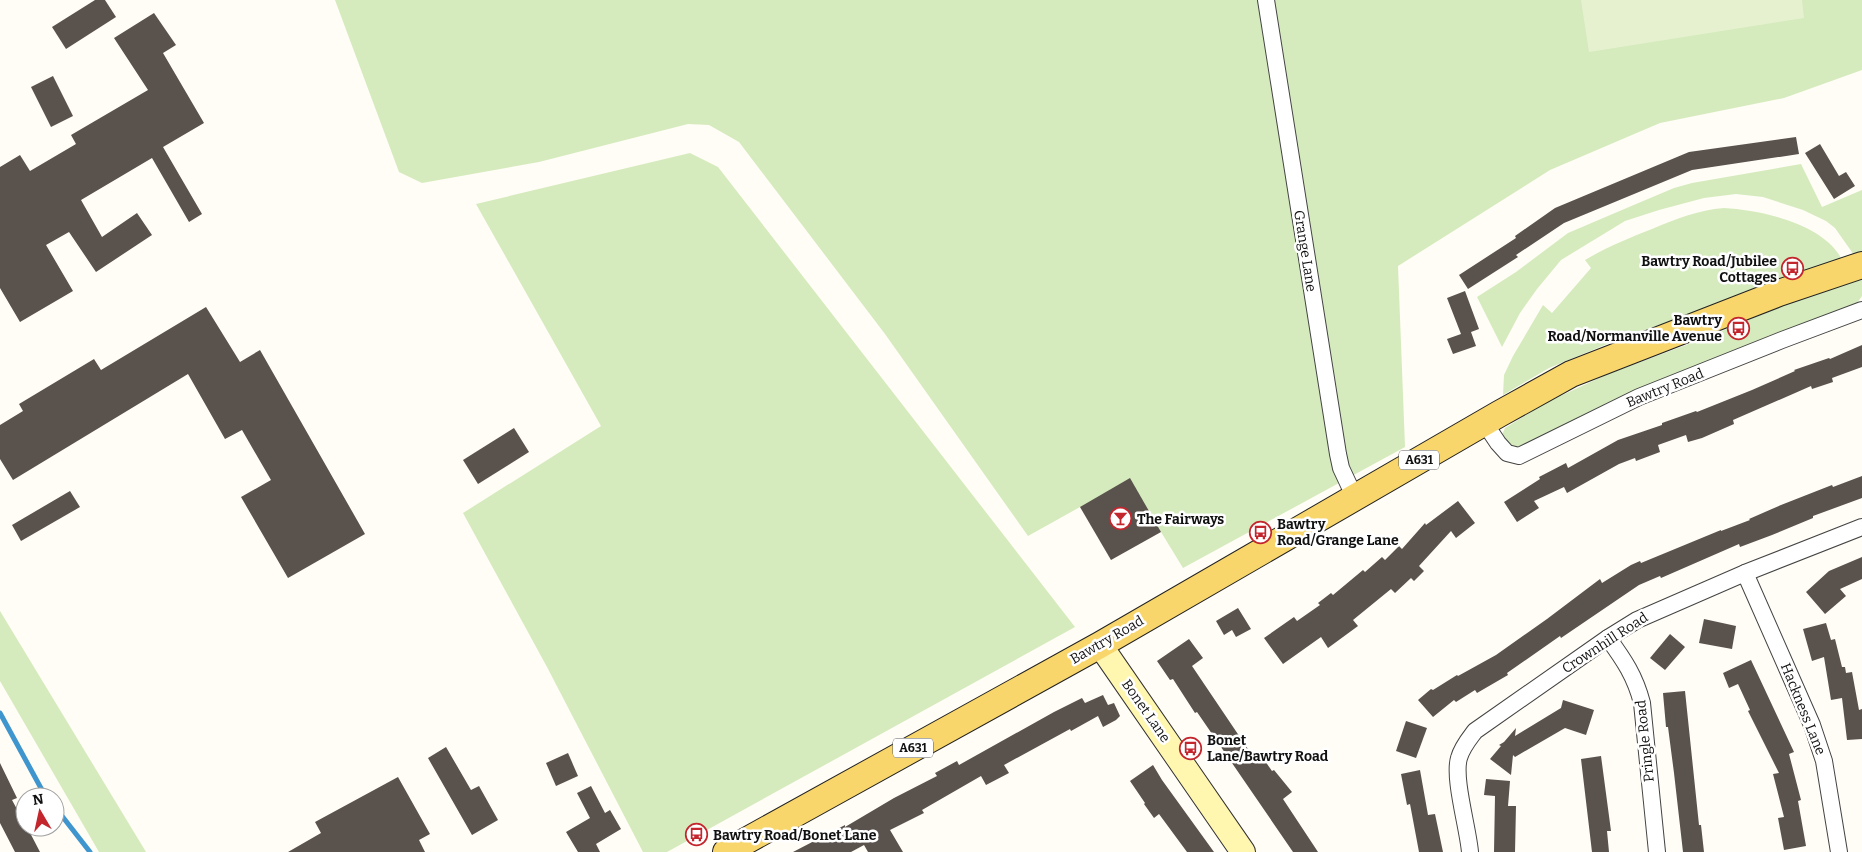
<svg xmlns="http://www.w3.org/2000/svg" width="1862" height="852" font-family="Bitter,serif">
<rect width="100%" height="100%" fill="#fffdf5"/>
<g fill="#d5ebbd">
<path d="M335 0H1862V70L1784 98 1660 123 1550 170 1398 266 1405 447 1183 568 1161 532 1080 507 1028 536 885 334 739 142 709 125 688 124 539 162 422 183 399 172Z"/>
<path d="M690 153 718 167 1075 627 667 852H643L547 667 463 513 601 426 476 204Z"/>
<path d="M1801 164 1822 207 1862 190V253L1854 255 1835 228 1826 221 1803 210 1763 197 1736 194 1704 198 1659 210 1625 221 1561 260 1537 289 1520 313 1502 347 1477 297 1516 272 1568 233 1629 207 1674 188 1692 183Z"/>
<path d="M1724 208C1761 210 1825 224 1842 260L1617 340 1549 368 1503 395 1504 375 1513 356 1543 305 1552 313 1591 268 1585 260C1607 247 1629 238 1652 229 1676 219 1698 210 1724 208Z"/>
<path d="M1862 278V296L1857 303 1626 395 1579 417 1527 446 1514 447 1504 444 1501 437 1505 428 1545 403 1608 374 1705 338 1809 295Z"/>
<path d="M0 611 146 852H99L0 681Z"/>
</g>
<path fill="#e6f2cf" d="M1581 0H1802L1804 18 1589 52Z"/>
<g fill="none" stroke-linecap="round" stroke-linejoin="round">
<g stroke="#3f96cf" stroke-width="5">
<path d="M0 713 42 790 47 797"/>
<path d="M55 807 90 852"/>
</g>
</g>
<g fill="#5a524d">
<path d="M95 0H105L116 17 66 49 52 27Z"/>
<path d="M154 13 176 45 163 53 204 123 163 147 202 214 189 222 152 158 81 200 102 237 137 213 152 235 96 272 69 232 46 245 73 291 20 322 0 288V167L20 155 30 171 76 144 71 135 148 90 114 38Z"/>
<path d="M53 76 73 116 51 127 31 87Z"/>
<path d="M1796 137 1799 154 1692 170 1564 223 1516 255 1518 257 1468 289 1459 275 1516 238 1515 236 1555 208 1689 152Z"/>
<path d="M1820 144 1839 176 1846 172 1855 186 1834 199 1805 153Z"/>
<path d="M1465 291 1479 329 1471 332 1476 346 1453 354 1447 339 1461 334 1447 298Z"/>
<path d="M206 307 240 362 260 350 365 534 288 578 241 497 271 480 242 430 225 439 188 374 13 480 0 459V425L23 411 19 404 94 359 101 370Z"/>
<path d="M1862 345V367L1832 378 1833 382 1812 389 1811 386 1733 420 1734 424 1702 438 1688 442 1686 435 1658 445 1660 452 1636 461 1635 458 1619 464 1567 493 1564 487 1534 501 1539 508 1517 522 1504 502 1540 479 1539 477 1566 463 1568 468 1618 440 1662 425V423L1696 411 1697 412 1752 390 1795 371 1794 370 1829 358 1830 359Z"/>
<path d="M514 428 529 452 478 484 463 460Z"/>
<path d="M1862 476V498L1813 516V518L1772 535 1740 547 1739 544 1661 578 1660 576 1639 585 1561 638 1560 636 1507 673 1508 675 1477 693 1475 690 1456 702 1454 700 1433 717 1418 700 1431 689 1433 690 1457 675 1458 676 1496 655 1547 619 1600 579 1602 583 1631 565 1640 561 1641 563 1721 530V531L1750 520 1749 519 1781 505 1832 485 1833 487Z"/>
<path d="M1130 478 1161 532 1111 560 1080 507Z"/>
<path d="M70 491 80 507 21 541 12 525Z"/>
<path d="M1458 501 1475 523 1456 538 1451 531 1419 566 1424 571 1414 581 1411 578 1395 593 1391 589 1353 620 1358 626 1328 648 1321 637 1283 664 1264 638 1294 617 1297 621 1320 605 1318 603 1331 593 1333 595 1363 570 1365 572 1382 557 1385 560 1399 546 1402 549 1425 523 1426 525Z"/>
<path d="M1862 557V579L1840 589 1846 596 1825 614 1806 592 1829 571Z"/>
<path d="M1238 608 1251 629 1236 637 1232 630 1224 635 1216 621Z"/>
<path d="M1704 619 1736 626 1732 649 1699 643Z"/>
<path d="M1826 623 1831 640 1835 639 1842 667H1845L1846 673 1852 672 1859 710 1862 709V739L1847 740 1842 698 1831 700 1824 657 1812 661 1803 629Z"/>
<path d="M1670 634 1685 647 1665 670 1650 658Z"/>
<path d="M1189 639 1203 658 1192 666 1252 755 1258 751 1272 771 1274 770 1292 792 1283 799 1318 852H1293L1197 712 1195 713 1173 679 1170 680 1157 661Z"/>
<path d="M1751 660 1794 752 1789 754 1801 800 1798 801 1806 846 1784 850 1778 818 1784 817 1773 774 1779 773 1748 711 1750 710 1738 684 1729 688 1723 673Z"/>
<path d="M1685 691 1699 825H1701L1704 852H1683L1674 773 1668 727H1666L1663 693Z"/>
<path d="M1103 695 1108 705 1114 703 1120 716 1116 720 1103 727 1098 716 1071 731 1070 729 1004 765 1009 773 986 785 981 776 922 810 924 813 890 830 903 852H868L864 845 851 852H793L845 825V827L894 798 937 776 935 773 957 761 959 765 1054 712 1082 698 1085 703Z"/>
<path d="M1563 700 1594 710 1586 735 1565 728 1515 757 1513 755 1511 775 1490 759 1501 746 1499 745 1504 742 1516 728 1515 736 1561 708Z"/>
<path d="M1406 721 1427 728 1416 758 1396 751Z"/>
<path d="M446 747 471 790 479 786 498 820 472 835 428 758Z"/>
<path d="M568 753 578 776 556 786 546 763Z"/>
<path d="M1601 756 1611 831H1607L1609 852H1592L1581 759Z"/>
<path d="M0 763 17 798 12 800 25 824V827H27L40 852H15L0 823Z"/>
<path d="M1153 765 1162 780 1214 852H1187L1159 814 1154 818 1144 804 1145 803 1130 781Z"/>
<path d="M1420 770 1428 815 1435 814 1443 852H1419L1410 804 1407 805 1401 774Z"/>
<path d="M398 777 430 834 419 840 425 852H288L321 833 315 822Z"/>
<path d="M1486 779 1510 781 1508 806H1516L1515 852H1494L1495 796 1484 795Z"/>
<path d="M591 786 605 813 610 810 621 829 596 844 600 852H578L566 832 590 818 577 793Z"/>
</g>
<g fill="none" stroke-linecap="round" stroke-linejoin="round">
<defs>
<g id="minor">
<path d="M1266 0 1338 454 1341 468 1355 498"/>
<path d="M1484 422 1498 443 1507 453 1519 456 1639 397 1782 340 1862 310"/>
<path d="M1745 573 1812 725 1824 761 1839 852"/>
<path d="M1608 638C1624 660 1635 676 1642 703L1657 852"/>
<path d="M1470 852C1468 828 1453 778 1459 758 1462 747 1469 739 1475 731L1608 638 1637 620 1745 573 1862 527"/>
</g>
<path id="secondary" d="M1100 645 1243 852"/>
<path id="primary" d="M726 852 1100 645 1499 414 1571 374 1779 293 1862 265"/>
</defs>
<use href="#minor" stroke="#444" stroke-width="18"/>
<use href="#secondary" stroke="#333" stroke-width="26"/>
<use href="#primary" stroke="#222" stroke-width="28"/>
<use href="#minor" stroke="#fff" stroke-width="16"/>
<use href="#secondary" stroke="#fff6b0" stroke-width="24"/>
<use href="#primary" stroke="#f9d66b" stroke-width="26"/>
</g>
<defs>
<symbol id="bus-ring" viewBox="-11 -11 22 22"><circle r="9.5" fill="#fff" stroke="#c4262e" stroke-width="1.5"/><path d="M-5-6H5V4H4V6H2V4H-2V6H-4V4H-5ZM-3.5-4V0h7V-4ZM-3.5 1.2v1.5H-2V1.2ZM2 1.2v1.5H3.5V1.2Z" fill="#c4262e"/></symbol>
<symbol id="bar-ring" viewBox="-11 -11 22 22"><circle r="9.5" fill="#fff" stroke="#c4262e" stroke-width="1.5"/><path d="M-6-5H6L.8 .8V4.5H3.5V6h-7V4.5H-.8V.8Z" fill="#c4262e"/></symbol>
</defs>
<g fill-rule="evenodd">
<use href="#bus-ring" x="1780" y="256" width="25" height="25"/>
<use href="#bus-ring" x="1726" y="316" width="25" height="25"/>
<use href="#bar-ring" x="1108" y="506" width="25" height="25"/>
<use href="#bus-ring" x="1248" y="520" width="25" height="25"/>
<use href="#bus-ring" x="1178" y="736" width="25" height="25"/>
<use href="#bus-ring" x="684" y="822" width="25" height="25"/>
</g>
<g text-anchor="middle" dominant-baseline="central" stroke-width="5" stroke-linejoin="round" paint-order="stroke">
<g fill="#fff" stroke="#585858" stroke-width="1">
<rect x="1399" y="450.5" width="40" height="19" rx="4"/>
<rect x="893" y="738.5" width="40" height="19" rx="4"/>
</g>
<g font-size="12" font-weight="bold" fill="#111">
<text x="1419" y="460">A631</text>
<text x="913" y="748">A631</text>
</g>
<g font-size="14" fill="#111" stroke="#fff">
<text transform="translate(1305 251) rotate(81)">Grange Lane</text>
<text transform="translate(1665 388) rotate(-22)">Bawtry Road</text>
<text transform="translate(1107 640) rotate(-30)">Bawtry Road</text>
<text transform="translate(1605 643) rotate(-33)">Crownhill Road</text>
<text transform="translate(1803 709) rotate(68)">Hackness Lane</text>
<text transform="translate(1146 711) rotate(55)">Bonet Lane</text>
<text transform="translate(1645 741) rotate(-96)">Pringle Road</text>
</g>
<g font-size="14" font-weight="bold" fill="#111" stroke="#fff" text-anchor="start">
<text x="1777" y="261" text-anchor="end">Bawtry Road/Jubilee<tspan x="1777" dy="16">Cottages</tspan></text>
<text x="1722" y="320" text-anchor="end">Bawtry<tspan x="1722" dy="16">Road/Normanville Avenue</tspan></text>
<text x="1137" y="519">The Fairways</text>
<text x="1277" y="524">Bawtry<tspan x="1277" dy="16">Road/Grange Lane</tspan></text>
<text x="1207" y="740">Bonet<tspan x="1207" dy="16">Lane/Bawtry Road</tspan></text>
<text x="713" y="835">Bawtry Road/Bonet Lane</text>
</g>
</g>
<g transform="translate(40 812) rotate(351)"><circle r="24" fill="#ffffff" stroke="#a0a0a0"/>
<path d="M0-4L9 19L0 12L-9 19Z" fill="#c4262e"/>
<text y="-8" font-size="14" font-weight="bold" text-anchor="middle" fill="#111111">N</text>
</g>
</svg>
